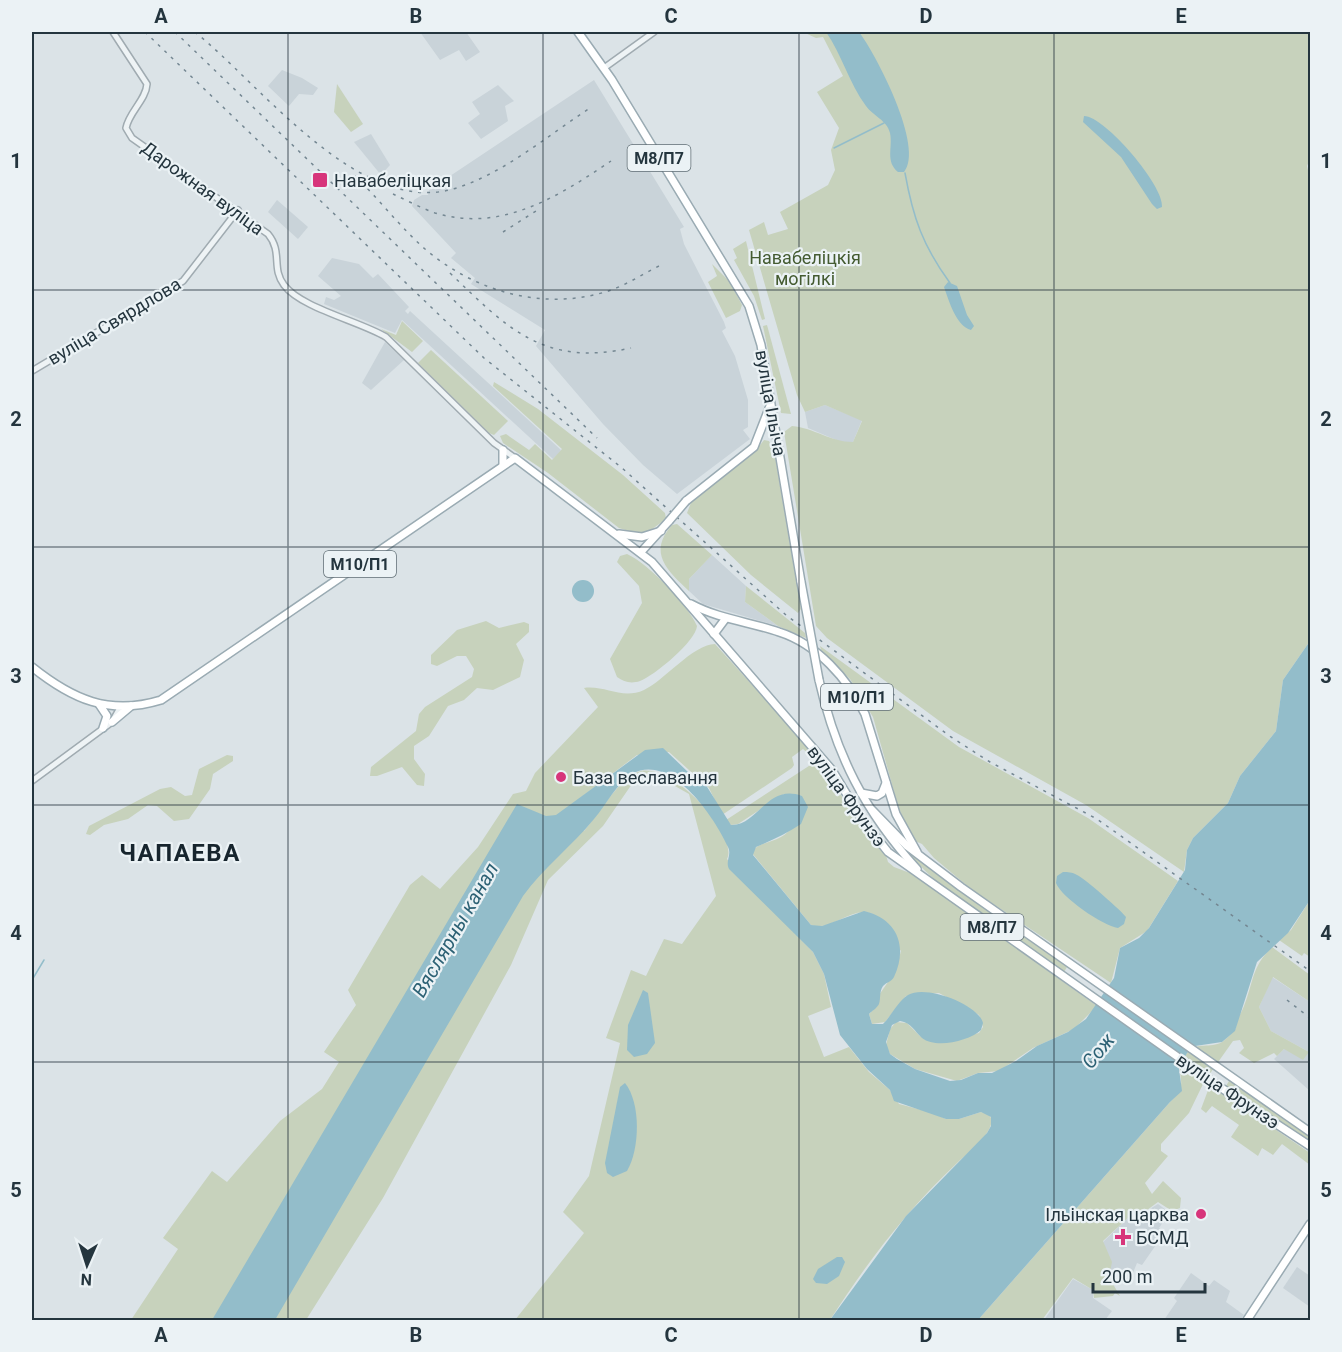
<svg xmlns="http://www.w3.org/2000/svg" width="1342" height="1352" font-family="Roboto,sans-serif">
<rect width="100%" height="100%" fill="#dbe3e7"/>
<g fill="#c9d3d9">
<path d="M420 32H466L480 52 466 61 459 50 440 60Z"/>
<path d="M282 70 302 78 318 88 313 95 299 94 289 106 268 86Z"/>
<path d="M594 80 684 227 680 229 684 244 724 322 726 328 722 331 735 356 748 400V427L743 430 750 439 677 494 643 465 603 424 536 346 545 330 471 284 475 278 451 258 456 253 412 206 414 200 422 195H428L429 190Z"/>
<path d="M498 85 514 101 505 106 508 121 481 139 468 123 480 114 472 102Z"/>
<path d="M371 134 390 165 381 175 354 142Z"/>
<path d="M277 200 308 227 298 239 268 212Z"/>
<path d="M332 258 359 264 373 278 378 274 409 307 405 311 408 314 410 311 561 450 559 453 553 459 402 320 395 333 324 304 326 297 334 300 341 296 318 276Z"/>
<path d="M385 342 404 360 371 390 362 383Z"/>
<path d="M825 405 862 420 853 442H841L808 428 805 412Z"/>
<path d="M712 555 746 586 745 602 778 626 703 604 689 591V579Z"/>
<path d="M1272 977 1310 1002V1091L1274 1059 1284 1049 1309 1052 1271 1031 1259 1007Z"/>
<path d="M1158 1204 1166 1210 1162 1216 1165 1219 1159 1228 1165 1232 1142 1265 1137 1263 1128 1285 1110 1272 1103 1242 1130 1216 1143 1213Z"/>
<path d="M1297 1267 1310 1276V1307L1283 1288Z"/>
<path d="M1191 1273 1209 1286 1214 1280 1230 1291 1226 1302 1244 1315 1240 1320H1164L1177 1301 1174 1298Z"/>
<path d="M1073 1279 1093 1290V1298L1112 1311 1105 1320H1044Z"/>
</g>
<g fill="#c7d2bc">
<path d="M803 32H1310V159L1307 166 1310 179V641L1283 680 1276 731 1240 776 1228 803 1193 838 1187 850 1184 872 1086 805 953 731 827 638 816 626 784 432 792 426C814 428 831 442 853 442L862 421 825 405 805 412 797 395 749 230 764 222 768 235 788 229 780 212 828 185 835 170 831 150 839 128 817 92 843 76 823 37 816 38Z"/>
<path d="M337 84 363 124 351 132 334 112Z"/>
<path d="M746 241 765 319 762 320 754 296 734 260 737 258 733 249Z"/>
<path d="M712 264 729 281 742 305 740 311 726 318 708 282 717 276Z"/>
<path d="M402 321 423 341 412 352 381 329 396 335Z"/>
<path d="M767 325 791 414 781 413 763 326Z"/>
<path d="M431 350 508 421 494 435 489 433 418 363Z"/>
<path d="M494 382 538 409 623 475 665 513 666 519 648 532 635 533 619 528 548 473 503 443 500 436 506 434 529 450 535 444 552 460 562 449 493 386Z"/>
<path d="M764 440 769 441 774 451 801 609 798 613 751 575 687 513 692 500 757 449Z"/>
<path d="M677 524 712 555 689 579V591C668 571 647 553 672 525Z"/>
<path d="M627 554C649 564 688 605 697 626 696 641 654 676 640 681 631 684 624 682 617 677L610 659 642 603 639 586 617 562 620 556Z"/>
<path d="M746 586 805 633 806 638 778 626 745 602Z"/>
<path d="M486 621 499 628 524 622 529 624V632L516 644 524 660 520 677 493 690 477 688 464 700 448 706 429 736 414 746V759L425 774 424 786 417 785 402 767 377 776H370L371 767 416 731 419 714 425 707 472 677 474 669 466 656H457L437 666 431 664V655L457 630Z"/>
<path d="M715 644 811 750 810 755 803 749 792 757 794 765 792 768 722 815 709 788 669 752 637 755 559 814 584 831C598 815 621 775 641 771 674 764 739 835 727 859L744 881 813 952 824 974 831 1007 808 1016 824 1057 849 1047 869 1072 890 1090 899 1104 933 1113 946 1119H959L981 1112 988 1114 992 1119C991 1137 967 1153 955 1165 907 1210 865 1265 830 1320H515L584 1233 563 1212 589 1176 620 1043 606 1038 631 970 646 976 664 939 682 944 716 896 689 794 659 777 647 775 634 781 603 826 548 880 511 965 383 1198 306 1320H131L178 1249 163 1238 212 1171 227 1182 280 1121 322 1089 339 1062 324 1052 356 1005 348 990 410 885 422 875 440 889 478 847 513 794 526 791 535 773 598 707 584 688C605 685 622 700 644 690 665 680 692 645 715 644Z"/>
<path d="M820 646 959 747 1088 818 1178 881 1147 931 1120 948 1111 983 971 889 934 858 922 844 915 841 899 809 873 717 850 679 822 653Z"/>
<path d="M227 755 233 756V761L213 774 210 789 189 819 174 821 157 806 148 805 128 819 104 825 90 835 86 834 89 826 160 789 171 787 185 796 192 795 199 769Z"/>
<path d="M815 762 822 763 833 776 840 794 885 852 888 862 894 867 910 873 928 885 1097 1006 1074 1029 1033 1048 999 1071 978 1073 957 1081 915 1069 890 1054 886 1045 890 1029 896 1022 907 1023 920 1036 933 1042 979 1033 983 1027 979 1015 939 993 906 996 885 1022 872 1024 869 1014 878 1005 879 995 895 972 901 951 873 914C851 905 832 932 811 925L752 853C756 843 771 843 781 837 787 834 789 829 797 826L802 796 784 794 738 824 731 825 726 820Z"/>
<path d="M901 843 958 890 1067 967 1064 972C1010 934 940 896 901 843Z"/>
<path d="M1310 900V957L1304 953 1302 956 1279 940 1291 930Z"/>
<path d="M1272 947 1310 975V1002L1273 977 1259 1007 1271 1031 1309 1052 1303 1060 1284 1049 1277 1056 1274 1053 1254 1063 1239 1053 1244 1048 1240 1040 1233 1041 1204 1082 1189 1113 1161 1144V1151L1168 1156 1145 1183 1152 1194 1163 1181 1181 1198 1180 1208 1172 1211 1158 1202 1143 1213 1130 1216 1103 1241 1112 1262 1110 1272 1117 1279 1113 1284 1120 1296 1115 1293 1113 1296 1094 1298 1093 1290 1073 1278 1042 1320H978L1170 1102C1194 1080 1169 1075 1187 1053 1197 1041 1210 1049 1222 1042 1227 1039 1232 1032 1236 1028 1236 1019 1241 1014 1244 1006 1254 981 1251 968 1272 947Z"/>
<path d="M1229 1081 1310 1136V1143L1226 1086Z"/>
<path d="M1210 1085 1310 1153V1165L1282 1144 1273 1155 1262 1148 1258 1156 1231 1137 1239 1125 1212 1106 1206 1113 1201 1109Z"/>
</g>
<g fill="#93bdca">
<path d="M826 32H859C876 54 925 148 904 172H898C885 161 893 148 890 133 887 120 873 116 866 106 849 83 842 55 826 32Z"/>
<path d="M1084 116C1105 116 1165 187 1162 207L1157 209 1152 204 1121 157 1083 122Z"/>
<path d="M948 282 957 286 967 315 974 326 971 330C956 326 949 301 944 287Z"/>
<circle cx="583" cy="591" r="11"/>
<path d="M1310 641V900L1288 933 1257 962 1235 1031 1222 1042 1195 1046 1187 1053 1179 1069 1182 1091 1170 1102 978 1320H830L906 1216 987 1133 991 1126V1117L981 1112 959 1119H946L894 1101 890 1090 867 1069 840 1035 824 974 813 952 729 869C725 861 732 855 728 847 715 818 671 752 632 774 616 784 606 805 594 819 572 846 543 868 523 896L275 1320H212L517 804 546 816 556 815 645 750 663 748 688 772 704 782 731 825C758 826 767 783 802 796L808 807 801 824C787 833 773 840 756 847L753 855 811 925 822 926 864 911C898 919 908 947 894 977 891 982 887 982 883 986 879 992 881 998 879 1004 877 1008 872 1011 869 1014L872 1024H883C892 1015 898 1001 908 995 926 984 979 1005 983 1023L981 1030C969 1041 936 1049 922 1038 914 1031 912 1023 900 1021L892 1025 886 1042 890 1054 897 1059 915 1069 950 1081 961 1080 978 1073H992L1016 1061 1037 1046 1068 1032 1086 1019 1114 978 1120 948 1139 938 1149 928 1185 870 1187 850 1193 838 1228 803 1240 776 1276 731 1283 680Z"/>
<path d="M1063 872C1068 872 1072 872 1077 875 1083 877 1124 913 1126 917L1124 924 1118 928C1103 926 1061 897 1056 883L1057 876Z"/>
<path d="M643 990 648 993 655 1043 647 1054 634 1057 627 1050 628 1025Z"/>
<path d="M625 1083C641 1103 640 1149 627 1171L613 1177 607 1173 605 1163 620 1087Z"/>
<path d="M837 1257H842L845 1262 839 1276 827 1284 816 1283 813 1279 818 1269Z"/>
</g>
<g fill="none" stroke-linecap="round" stroke-linejoin="round">
<g stroke="#93bdca" stroke-width="1.5">
<path d="M834 148 884 123"/>
<path d="M905 173C913 218 923 246 950 283"/>
<path d="M32 980 44 960"/>
</g>
<defs>
<g id="tertiary">
<path d="M113 32 147 84C146 100 129 112 126 128L132 138 268 234C283 252 271 268 284 285 301 308 359 321 386 337L494 443 515 458"/>
<path d="M604 68 654 32"/>
<path d="M32 371 183 281 238 210"/>
<path d="M32 781 112 722 121 706"/>
</g>
<g id="primary">
<path d="M578 32 612 80 749 306 761 345 801 582"/>
<path d="M503 465V450"/>
<path d="M686 501 754 447 770 406"/>
<path d="M619 534 642 537 661 531"/>
<path d="M641 552 669 521"/>
<path d="M691 604C719 619 750 622 779 632 817 644 848 679 865 714L896 814 917 852"/>
<path d="M714 634 726 618"/>
<path d="M32 667C72 699 109 716 161 700L515 458 652 562 832 770 861 818 888 852 1223 1089 1310 1146"/>
<path d="M819 680C836 755 865 812 917 869"/>
<path d="M99 704 107 716 103 728"/>
<path d="M112 722 131 706"/>
<path d="M861 793 877 796 882 793 886 783"/>
<path d="M872 810 907 846 961 887 1310 1132"/>
<path d="M1247 1320 1310 1224"/>
</g>
</defs>
<use href="#tertiary" stroke="#a0abb1" stroke-width="8"/>
<use href="#primary" stroke="#9aabb3" stroke-width="10"/>
<use href="#tertiary" stroke="#eef3f5" stroke-width="5"/>
<use href="#primary" stroke="#fff" stroke-width="7"/>
<g stroke="#748792" stroke-width="1.5" stroke-dasharray="3 6" stroke-linecap="butt">
<path d="M145 32 484 358 622 468 786 615 951 737 990 762 1097 819 1310 971"/>
<path d="M175 32 597 438"/>
<path d="M195 32C261 85 359 216 453 189 502 175 547 136 590 108"/>
<path d="M355 176C379 199 400 227 425 249 474 291 542 311 605 292 623 287 641 275 659 266"/>
<path d="M393 194C406 200 421 208 435 213 502 233 559 196 611 161"/>
<path d="M503 232 536 211"/>
<path d="M450 273C508 329 544 367 631 348"/>
<path d="M1287 1000 1310 1018"/>
</g>
<defs>
<g id="primary-bridge">
<path d="M669 521 686 501"/>
<path d="M801 582 819 680"/>
</g>
</defs>
<use href="#primary-bridge" stroke="#9aabb3" stroke-width="10" stroke-linecap="butt"/>
<use href="#primary-bridge" stroke="#fff" stroke-width="7"/>
</g>
<path fill="none" stroke="#24353e" stroke-width="1.5" stroke-opacity="0.55" d="M288 32V1320M543 32V1320M799 32V1320M1054 32V1320M32 290H1310M32 547H1310M32 805H1310M32 1062H1310"/>
<g fill="#d7357b" stroke="#ebf2f5" stroke-width="2">
<rect x="312" y="172" width="16" height="16" rx="3"/>
<circle cx="561" cy="777" r="6"/>
<circle cx="1201" cy="1214" r="6"/>
<path d="M1120 1228h6v6h6v6h-6v6h-6v-6h-6v-6h6z"/>
</g>
<g text-anchor="middle" dominant-baseline="central" stroke-width="4.5" stroke-linejoin="round" paint-order="stroke">
<g fill="#ebf2f5" stroke="#606e75" stroke-width="1.5">
<rect x="627.5" y="145" width="63" height="26" rx="4.5"/>
<rect x="324" y="551" width="72" height="26" rx="4.5"/>
<rect x="821" y="684" width="72" height="26" rx="4.5"/>
<rect x="960.5" y="914" width="63" height="26" rx="4.5"/>
</g>
<g font-size="16" font-weight="bold" fill="#24353e">
<text x="659" y="158">М8/П7</text>
<text x="360" y="564">М10/П1</text>
<text x="857" y="697">М10/П1</text>
<text x="992" y="927">М8/П7</text>
</g>
<g font-size="18" fill="#24353e" stroke="#ebf2f5" text-anchor="start">
<text x="334" y="180">Навабеліцкая</text>
<text x="573" y="777">База веславання</text>
<text x="1189" y="1214" text-anchor="end">Ільінская царква</text>
<text x="1136" y="1237">БСМД</text>
</g>
<g font-size="18" fill="#24353e" stroke="#ebf2f5">
<text transform="translate(203 188) rotate(36)">Дарожная вуліца</text>
<text transform="translate(114 321) rotate(-31)">вуліца Свярдлова</text>
<text transform="translate(771 403) rotate(80)">вуліца Ільіча</text>
<text transform="translate(847 796) rotate(54)">вуліца Фрунзэ</text>
<text transform="translate(1228 1091) rotate(34)">вуліца Фрунзэ</text>
</g>
<g font-size="18" fill="#445b31" stroke="#ebf2f5">
<text x="805" y="257">Навабеліцкія<tspan x="805" dy="21">могілкі</tspan></text>
</g>
<g font-size="20" font-style="italic" fill="#2c6174" stroke="#ebf2f5">
<text transform="translate(455 930) rotate(-60)">Вяслярны канал</text>
<text transform="translate(1098 1051) rotate(-51)">Сож</text>
</g>
<g font-size="24" font-weight="bold" letter-spacing="1.5" fill="#17252e" stroke="#ebf2f5">
<text x="180" y="853">ЧАПАЕВА</text>
</g>
</g>
<rect width="1342" height="1352" fill="none" stroke="#ebf2f5" stroke-width="66"/>
<g transform="translate(87 1265) rotate(183)" stroke="#ebf2f5" stroke-width="4.5" paint-order="stroke">
<path d="M0-4.5L10 22L0 15L-10 22Z" fill="#24353e"/>
<text y="-9" font-size="16" font-weight="bold" text-anchor="middle" fill="#24353e">N</text>
</g>
<path d="M1093 1283v9h112v-9" fill="none" stroke="#24353e" stroke-width="3"/>
<text x="1102" y="1283" font-size="18" fill="#24353e" stroke="#ebf2f5" stroke-width="4.5" paint-order="stroke">200 m</text>
<rect x="33" y="33" width="1276" height="1286" fill="none" stroke="#24353e" stroke-width="2"/>
<g font-size="20" text-anchor="middle" font-weight="bold" fill="#24353e">
<text x="161" y="23">A</text>
<text x="416" y="23">B</text>
<text x="671" y="23">C</text>
<text x="926" y="23">D</text>
<text x="1181" y="23">E</text>
<text x="16" y="168">1</text>
<text x="1326" y="168">1</text>
<text x="16" y="426">2</text>
<text x="1326" y="426">2</text>
<text x="16" y="683">3</text>
<text x="1326" y="683">3</text>
<text x="16" y="940">4</text>
<text x="1326" y="940">4</text>
<text x="16" y="1197">5</text>
<text x="1326" y="1197">5</text>
<text x="161" y="1342">A</text>
<text x="416" y="1342">B</text>
<text x="671" y="1342">C</text>
<text x="926" y="1342">D</text>
<text x="1181" y="1342">E</text>
</g>
</svg>
